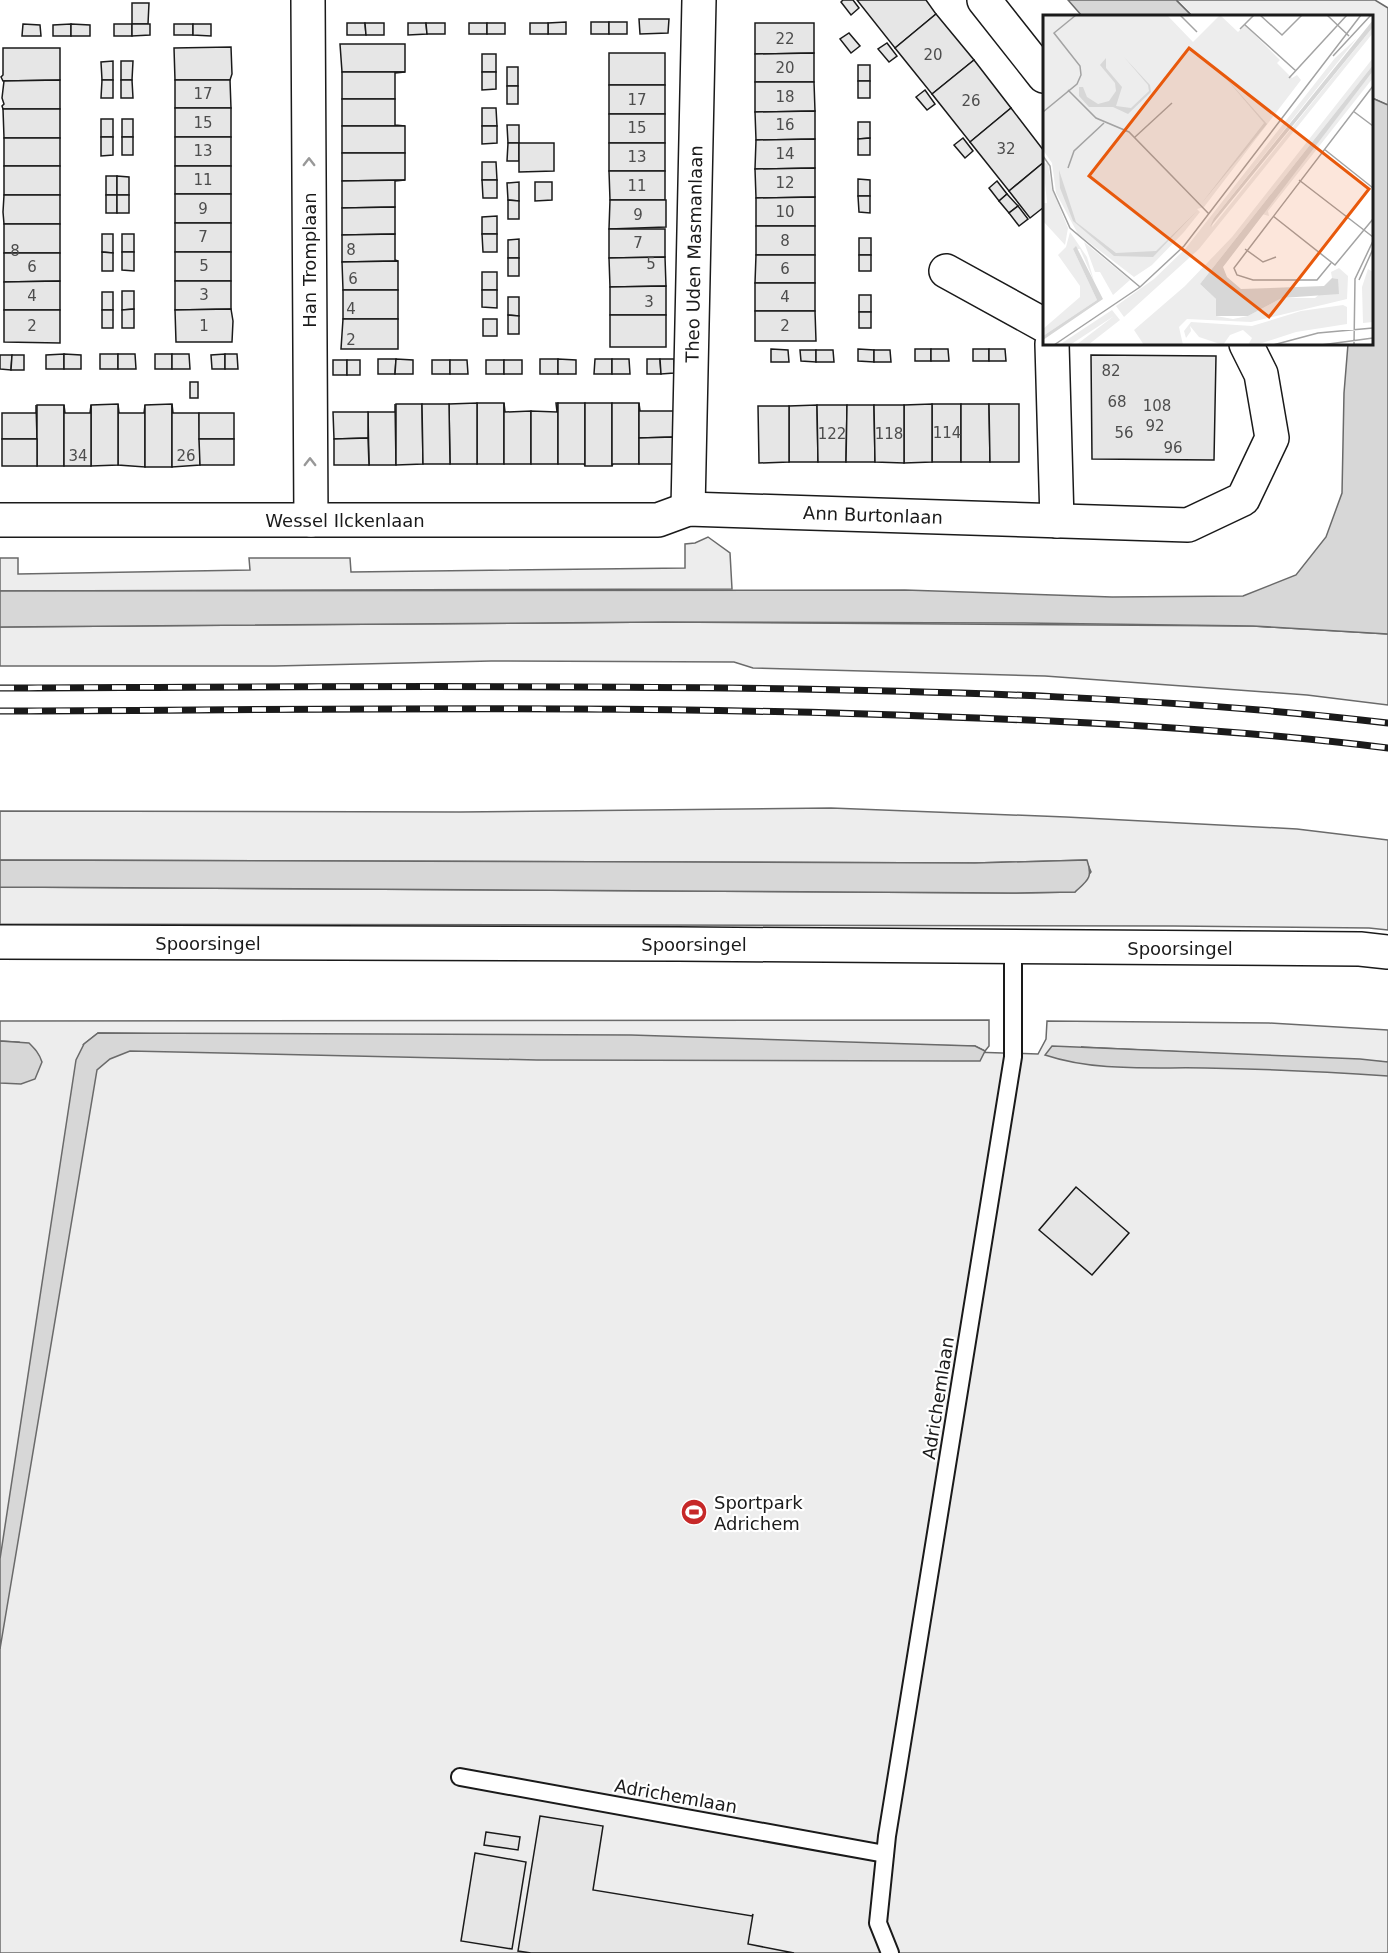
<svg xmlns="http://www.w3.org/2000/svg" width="1388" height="1953" font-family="'DejaVu Sans',sans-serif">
<rect width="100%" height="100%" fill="#fff"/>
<g fill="#ededed" stroke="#6a6a6a" stroke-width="1.5">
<path d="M1176 0H1375L1388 8V105L1372 98V16H1192Z"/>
<path d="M708 537 730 553 732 589 0 591V558H18V574L250 570 249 558H350L351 572 685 568V544L695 543Z"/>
<path d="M664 622 1253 626 1388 634V705L1307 695 1045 676 753 668 734 662 491 661 275 666H0V627Z"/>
<path d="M831 808 1066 817 1297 829 1388 840V930L1369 928 1174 926 0 924V887L1010 893 1075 892 1091 872 1086 860 975 863 0 860V811L460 812Z"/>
<path d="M989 1020V1046L985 1051 975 1046 98 1033 84 1044 972 1052 1038 1054 1046 1039 1047 1021 1269 1023 1388 1030V1062L1081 1047 1388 1070V1953H0V1054L18 1042 0 1041V1021Z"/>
</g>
<g fill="#d7d7d7" stroke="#6a6a6a" stroke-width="1.5">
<path d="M1068 0H1176L1192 16H1082Z"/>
<path d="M1372 98 1388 105V634L1253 626 1024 623 664 622 0 627V591L905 590 1112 597 1243 596 1296 575 1326 537 1342 493 1344 393 1348 344H1372Z"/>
<path d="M0 860 975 863 1087 860C1093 878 1088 880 1075 892L1010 893 0 887Z"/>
<path d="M98 1033 631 1035 975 1046 985 1051 980 1061H954L537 1060 130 1051 110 1059 97 1070 0 1649V1559L76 1060 84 1044Z"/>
<path d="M0 1041 29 1043C35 1049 39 1053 42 1062L35 1079 21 1084 0 1083Z"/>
<path d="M1052 1046 1360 1059 1388 1062V1076C1327 1072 1266 1069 1205 1068 1152 1067 1096 1072 1045 1055Z"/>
</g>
<g fill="#e6e6e6" stroke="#1a1a1a" stroke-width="1.5">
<path d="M843 0H853L859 8 851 15 841 2Z"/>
<path d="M857 0H926L936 14 895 48Z"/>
<path d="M132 3H149L148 24H132Z"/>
<path d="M936 14 974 60 932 94 895 48Z"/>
<path d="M639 19H669L668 33 640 34Z"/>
<path d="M566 22V34H548V23Z"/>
<rect x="591" y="22" width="18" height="12"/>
<rect x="609" y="22" width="18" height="12"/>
<path d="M347 23H365L366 35H347Z"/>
<path d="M365 23H384V35H366Z"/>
<path d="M408 23H426L427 34 408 35Z"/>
<path d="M426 23H445V34H427Z"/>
<rect x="469" y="23" width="18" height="11"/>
<rect x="487" y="23" width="18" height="11"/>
<rect x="530" y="23" width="18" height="11"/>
<path d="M755 23H814V53L755 54Z"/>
<path d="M23 24 40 25 41 36H22Z"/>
<path d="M71 24V36H53V25Z"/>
<path d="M71 24 90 25V36H71Z"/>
<rect x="114" y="24" width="18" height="12"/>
<path d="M132 24H150V35L132 36Z"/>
<rect x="174" y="24" width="19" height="11"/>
<path d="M193 24H211V36L193 35Z"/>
<path d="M849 33 860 46 851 53 840 39Z"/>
<path d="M887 43 897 56 889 62 878 49Z"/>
<path d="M340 44H405V72H342Z"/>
<path d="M231 47 232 74 230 80H175L174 48Z"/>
<path d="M3 48H60V80L3 81 1 77 3 75Z"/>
<rect x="609" y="53" width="56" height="32"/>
<path d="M814 53V82H755V54Z"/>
<rect x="482" y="54" width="14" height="18"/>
<path d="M974 60 1011 108 970 142 932 94Z"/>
<path d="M113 61V80H102L101 62Z"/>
<path d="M121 61H133L132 80H121Z"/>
<rect x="858" y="65" width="12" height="16"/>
<rect x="507" y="67" width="11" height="19"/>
<path d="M342 72H405L395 73V99H342Z"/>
<path d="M482 72H496V89L482 90Z"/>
<path d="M60 80V109H3L2 106 4 104 2 98 4 81Z"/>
<path d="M102 80H113V98H101Z"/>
<path d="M121 80H132L133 98H121Z"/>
<path d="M175 80H230L231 108H175Z"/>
<rect x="858" y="81" width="12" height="17"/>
<path d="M755 82H814L815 111 755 112Z"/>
<rect x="609" y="85" width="56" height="29"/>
<rect x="507" y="86" width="11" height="18"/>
<path d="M925 90 935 104 927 110 916 97Z"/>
<path d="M342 99H395V125L405 126H342Z"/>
<rect x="175" y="108" width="56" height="29"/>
<path d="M482 108H496L497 126H482Z"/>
<path d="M1011 108 1044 151V162L1009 191 970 142Z"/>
<path d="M3 109H60V138H4Z"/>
<path d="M815 111V139L756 140 755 112Z"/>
<rect x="609" y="114" width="56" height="29"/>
<rect x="101" y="119" width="12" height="18"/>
<rect x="122" y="119" width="11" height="18"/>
<path d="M858 122H870V138L858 139Z"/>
<path d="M507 125H519V143H508Z"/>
<rect x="342" y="126" width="63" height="27"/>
<path d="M482 126H497V143L482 144Z"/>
<path d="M101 137H113V155L101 156Z"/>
<rect x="122" y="137" width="11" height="18"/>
<rect x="175" y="137" width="56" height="29"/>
<rect x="4" y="138" width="56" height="28"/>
<path d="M870 138V155H858V139Z"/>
<path d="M963 138 973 151 965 158 954 145Z"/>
<path d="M815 139V168L755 169 756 140Z"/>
<path d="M508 143H519V161H507Z"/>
<path d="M519 143H554V171L519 172Z"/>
<rect x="609" y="143" width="56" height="28"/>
<path d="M342 153H405V180L342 181Z"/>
<path d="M482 162H496L497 180H482Z"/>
<path d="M1044 162V207L1030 218 1009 191Z"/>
<rect x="4" y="166" width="56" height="29"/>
<rect x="175" y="166" width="56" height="28"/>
<path d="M815 168V197L756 198 755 169Z"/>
<path d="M609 171H665V200H610Z"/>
<rect x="106" y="176" width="11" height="19"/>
<path d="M117 176 129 177V195H117Z"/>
<path d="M858 179 870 180V196H858Z"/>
<path d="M405 180 395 181V207L342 208V181Z"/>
<path d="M482 180H497V198H483Z"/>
<path d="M997 181 1007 194 999 201 989 188Z"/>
<path d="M519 182V201L508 200 507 183Z"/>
<path d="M535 182H552V200L535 201Z"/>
<rect x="175" y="194" width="56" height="29"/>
<path d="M1007 194 1018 206 1009 213 999 201Z"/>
<path d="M4 195H60V224H4L3 212Z"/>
<rect x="106" y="195" width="11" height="18"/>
<rect x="117" y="195" width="12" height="18"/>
<path d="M858 196H870V213L859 212Z"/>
<path d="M815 197V226H756V198Z"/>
<path d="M508 200 519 201V219H508Z"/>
<path d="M610 200H666V227L609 229Z"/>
<path d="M1018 206 1028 219 1019 226 1009 213Z"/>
<path d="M395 207V234L342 235V208Z"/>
<path d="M497 216V234H482V217Z"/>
<rect x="175" y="223" width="56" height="29"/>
<rect x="4" y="224" width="56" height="29"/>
<rect x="756" y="226" width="59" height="29"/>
<path d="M609 229H665V257L609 258Z"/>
<path d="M102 234H113V253L102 252Z"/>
<rect x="122" y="234" width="12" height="18"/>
<path d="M395 234V260L398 261 342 262V235Z"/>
<path d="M482 234H497V252H483Z"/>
<rect x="859" y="238" width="12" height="17"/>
<path d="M519 239V258H508V240Z"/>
<path d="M102 252 113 253V271H102Z"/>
<path d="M122 252H134V271L122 270Z"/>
<rect x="175" y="252" width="56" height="29"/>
<path d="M4 253H60V281L4 282Z"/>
<path d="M756 255H815V283H755Z"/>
<rect x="859" y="255" width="12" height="16"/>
<path d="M665 257 666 286 610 287 609 258Z"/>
<rect x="508" y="258" width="11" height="18"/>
<path d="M398 261V290H343L342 262Z"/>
<rect x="482" y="272" width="15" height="18"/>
<path d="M60 281V310H4V282Z"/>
<path d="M175 281H231V309L175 310Z"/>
<rect x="755" y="283" width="60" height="28"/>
<path d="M666 286V315H610V287Z"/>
<rect x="343" y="290" width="55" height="29"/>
<path d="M482 290H497V308L482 307Z"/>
<path d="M122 291H134V309L122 310Z"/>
<rect x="102" y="292" width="11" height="18"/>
<rect x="859" y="295" width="12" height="17"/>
<path d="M508 297H519V316L508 315Z"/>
<path d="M134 309V328H122V310Z"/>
<path d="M231 309 233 321 232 342H176L175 310Z"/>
<path d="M4 310H60V343L4 342Z"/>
<rect x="102" y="310" width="11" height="18"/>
<path d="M755 311H815L816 341H755Z"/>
<rect x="859" y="312" width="12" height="16"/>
<path d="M508 315 519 316V334H508Z"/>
<rect x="610" y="315" width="56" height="32"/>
<path d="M343 319H398V349H341Z"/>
<rect x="483" y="319" width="14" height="17"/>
<path d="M771 349 788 350 789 362H771Z"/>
<path d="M858 349 874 350V362L858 361Z"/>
<rect x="915" y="349" width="16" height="12"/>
<path d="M931 349H948L949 361H931Z"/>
<rect x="973" y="349" width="16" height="12"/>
<path d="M989 349H1005L1006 361H989Z"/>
<path d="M800 350H816V362L801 361Z"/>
<path d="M816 350H833L834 362H816Z"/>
<path d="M874 350H890L891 362H874Z"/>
<path d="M64 354V369H46V355Z"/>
<path d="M64 354 81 355V369H64Z"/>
<rect x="100" y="354" width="18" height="15"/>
<path d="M118 354H135L136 369H118Z"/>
<rect x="155" y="354" width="17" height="15"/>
<path d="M172 354H189L190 369H172Z"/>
<path d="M225 354V369H212L211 355Z"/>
<path d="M225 354H237L238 369H225Z"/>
<path d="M0 355H12L11 370 0 369Z"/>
<path d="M12 355H24V370H11Z"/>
<path d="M1091 355 1216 356 1214 460 1092 459Z"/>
<path d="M378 359H396L395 374H378Z"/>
<path d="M396 359 413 360V374H395Z"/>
<rect x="540" y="359" width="18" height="15"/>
<path d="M558 359 576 360V374H558Z"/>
<path d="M595 359H612V374H594Z"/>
<path d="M612 359H629L630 374H612Z"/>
<path d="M647 359H660L661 374H647Z"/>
<path d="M660 359H674V373L661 374Z"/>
<rect x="333" y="360" width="14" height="15"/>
<rect x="347" y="360" width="13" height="15"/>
<rect x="432" y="360" width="18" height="14"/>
<path d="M450 360H467L468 374H450Z"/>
<rect x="486" y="360" width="18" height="14"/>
<rect x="504" y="360" width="18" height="14"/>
<rect x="190" y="382" width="8" height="16"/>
<rect x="477" y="403" width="27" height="61"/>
<path d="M477 403V464H450L449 404Z"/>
<path d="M504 403 505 412 531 411V464H504Z"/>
<path d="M556 403H558V464H531V411L557 412Z"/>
<path d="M558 403H585V466L584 464H558Z"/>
<rect x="585" y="403" width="27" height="63"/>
<path d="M612 403H639V464H613L612 466Z"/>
<path d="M639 403 640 411H674V437L639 438Z"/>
<path d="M118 404 119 413H144L145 405V467L118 465Z"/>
<path d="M118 404V465L91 466V405Z"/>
<path d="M172 404V467H145V405Z"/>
<path d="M172 404 173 413H199L200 465 172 467Z"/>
<path d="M395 404 396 465H369L368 412H395Z"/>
<path d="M396 404H422L423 464 396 465Z"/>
<path d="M422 404H449L450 464H423Z"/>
<rect x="932" y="404" width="29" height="58"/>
<path d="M932 404V462L904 463V405Z"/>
<path d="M961 404H989L990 462H961Z"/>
<path d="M989 404H1019V462H990Z"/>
<path d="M36 405 37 439H2V413H36Z"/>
<rect x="37" y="405" width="27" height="61"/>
<path d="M64 405 65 413H90L91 405V466H64Z"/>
<path d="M817 405 818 462H789V406Z"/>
<path d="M817 405H847L846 462H818Z"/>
<path d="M847 405H874L875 462H846Z"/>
<path d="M874 405H904V463L875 462Z"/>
<path d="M758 406H789V462L759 463Z"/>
<path d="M333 412H368V438L334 439Z"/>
<rect x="199" y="413" width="35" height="26"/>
<path d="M674 437V464H639V438Z"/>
<path d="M368 438 369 465H334V439Z"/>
<rect x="2" y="439" width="35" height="27"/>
<path d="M199 439H234V465H200Z"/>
<path d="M1076 1187 1129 1233 1092 1275 1039 1230Z"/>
<path d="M540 1816 603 1826 593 1890 752 1916 753 1914 748 1944 794 1953H531L518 1951Z"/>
<path d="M486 1832 520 1837 518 1850 484 1845Z"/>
<path d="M475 1853 526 1862 512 1949 461 1941Z"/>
</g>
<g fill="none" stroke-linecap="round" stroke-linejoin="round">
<defs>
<g id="service">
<path d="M460 1777 885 1854"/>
<path d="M890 1953 878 1923 887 1836 1013 1057V947"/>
</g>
<g id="minor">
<path d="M308 0 311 520"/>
<path d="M984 0 1044 76"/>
<path d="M946 271 1044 325"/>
<path d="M1052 344 1057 521"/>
<path d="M688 509 699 0"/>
<path d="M0 520H658L688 509 1188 525 1243 499 1272 438 1261 374 1246 344"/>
</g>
<path id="secondary" d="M0 942 678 944 1360 949 1388 952"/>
</defs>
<use href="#service" stroke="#1a1a1a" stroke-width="20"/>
<use href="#minor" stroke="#1a1a1a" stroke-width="36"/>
<use href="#secondary" stroke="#1a1a1a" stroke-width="36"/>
<use href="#service" stroke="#fff" stroke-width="16"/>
<use href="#minor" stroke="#fff" stroke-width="33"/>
<use href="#secondary" stroke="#fff" stroke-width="33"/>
<defs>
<g id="rail">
<path d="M0 688C242 687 484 685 726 688 947 691 1168 697 1388 723"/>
<path d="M0 711C316 710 633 704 949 717 1096 722 1243 730 1388 748"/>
</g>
</defs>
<use href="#rail" stroke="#1a1a1a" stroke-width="7"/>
<use href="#rail" stroke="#fff" stroke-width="4.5" stroke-dasharray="14" stroke-linecap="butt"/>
</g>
<defs><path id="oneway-chevron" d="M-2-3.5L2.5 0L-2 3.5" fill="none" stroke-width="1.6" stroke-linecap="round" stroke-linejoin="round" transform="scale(1.5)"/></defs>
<g stroke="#989898">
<use href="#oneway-chevron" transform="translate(309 162) rotate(-90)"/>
<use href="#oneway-chevron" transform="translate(310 462) rotate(-90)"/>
</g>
<defs>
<symbol id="stadium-disc" viewBox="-11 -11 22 22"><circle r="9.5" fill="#c62828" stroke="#fff"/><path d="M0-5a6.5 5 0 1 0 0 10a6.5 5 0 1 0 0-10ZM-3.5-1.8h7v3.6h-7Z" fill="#fff"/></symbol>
</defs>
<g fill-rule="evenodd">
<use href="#stadium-disc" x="679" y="1497" width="30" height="30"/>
</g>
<g text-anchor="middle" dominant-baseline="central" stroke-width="4.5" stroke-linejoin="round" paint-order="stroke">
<g font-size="15" fill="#4d4d4d">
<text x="785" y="39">22</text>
<text x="933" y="55">20</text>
<text x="785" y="68">20</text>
<text x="203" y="94">17</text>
<text x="785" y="97">18</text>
<text x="637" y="100">17</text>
<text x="971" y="101">26</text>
<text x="203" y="123">15</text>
<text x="785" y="125">16</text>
<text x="637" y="128">15</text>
<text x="1006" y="149">32</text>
<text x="203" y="151">13</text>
<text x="785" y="154">14</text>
<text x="637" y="157">13</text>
<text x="203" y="180">11</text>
<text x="785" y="183">12</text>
<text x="637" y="186">11</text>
<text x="203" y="209">9</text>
<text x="785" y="212">10</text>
<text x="638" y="215">9</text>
<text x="203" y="237">7</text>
<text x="785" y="241">8</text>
<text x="638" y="243">7</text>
<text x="351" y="250">8</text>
<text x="15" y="251">8</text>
<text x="651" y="264">5</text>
<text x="204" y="266">5</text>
<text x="32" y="267">6</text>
<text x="785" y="269">6</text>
<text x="353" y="279">6</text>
<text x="204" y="295">3</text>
<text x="32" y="296">4</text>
<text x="785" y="297">4</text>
<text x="649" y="302">3</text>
<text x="351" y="309">4</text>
<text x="32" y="326">2</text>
<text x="204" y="326">1</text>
<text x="785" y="326">2</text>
<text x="351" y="340">2</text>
<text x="1111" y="371">82</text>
<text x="1117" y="402">68</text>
<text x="1157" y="406">108</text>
<text x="1155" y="426">92</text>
<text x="947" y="433">114</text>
<text x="1124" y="433">56</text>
<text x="832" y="434">122</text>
<text x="889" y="434">118</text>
<text x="1173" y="448">96</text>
<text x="78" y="456">34</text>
<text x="186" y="456">26</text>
</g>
<g font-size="18" fill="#1a1a1a" stroke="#fff">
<text transform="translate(694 254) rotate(-89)">Theo Uden Masmanlaan</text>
<text transform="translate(309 260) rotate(-90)">Han Tromplaan</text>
<text transform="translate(873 515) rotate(2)">Ann Burtonlaan</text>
<text x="345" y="520">Wessel Ilckenlaan</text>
<text x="208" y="943">Spoorsingel</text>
<text x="694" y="944">Spoorsingel</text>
<text x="1180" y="948">Spoorsingel</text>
<text transform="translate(938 1398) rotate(-81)">Adrichemlaan</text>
<text transform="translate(676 1796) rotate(10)">Adrichemlaan</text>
</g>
<g font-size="18" fill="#1a1a1a" stroke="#fff" text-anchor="start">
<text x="714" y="1502">Sportpark<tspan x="714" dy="21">Adrichem</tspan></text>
</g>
</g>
<g transform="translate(1043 15)">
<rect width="330" height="330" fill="#fff"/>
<path d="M0 0H124L150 27 177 0 195 17 202 10 237 45 234 48 249 63 254 60 258 65 161 192 154 194 157 197 141 217 109 250 91 262 35 219 13 178 9 148 0 135ZM330 12V18L156 234 81 302 73 291 111 264 142 234 292 43 314 23 171 203 169 212ZM330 43V50L157 269 173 284V301L190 304 205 301 239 283H272L295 264 289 263 288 257 296 253 305 261 304 284 208 307 144 304 136 312 140 330H101L91 315 142 271 189 222ZM330 56V63L225 196 226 201 219 199ZM0 147 5 149 9 174 25 213 22 230 0 206V188H4ZM27 217 44 242 51 266 37 234H30L54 285 0 321V314L37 282V271L15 240 23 232ZM41 227 87 265 70 280 57 257H52ZM325 254 330 257V307L320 308 319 272ZM300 290 304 292V309L253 317 213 330H205L209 323 200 315 187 320 180 330 156 322 147 311 148 316 143 323 141 316 148 307 209 311 258 296ZM69 295 77 305 45 330H33L71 301 27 330H16Z" fill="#ededed"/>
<path d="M330 5V12L167 212 171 203ZM81 42 107 70 108 77 85 99 70 92H46L36 81V72H40L44 82 55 89 66 86 73 76 72 68 57 50 63 43V53L79 72 73 91 88 93 106 76 105 70ZM330 50V56L180 252 184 262 198 274 281 271 289 263 295 264 296 279 239 283 205 301H173V284L157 269ZM174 53 224 109 158 189 221 108ZM16 155 33 207 73 238 113 236 154 196 110 242 71 241 30 206 17 173ZM33 231 60 284 0 325V321L54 285 30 234Z" fill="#d7d7d7"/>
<path fill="none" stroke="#a3a3a3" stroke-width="1.5" d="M137 0 154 17M217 0 239 20 259 0M284 0 306 21M201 9 253 56M197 14 211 0M290 41 328 0M246 63 304 0M25 75 53 103 86 117 166 199M310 96 330 111M0 97 34 69 38 60 37 51 11 18 33 0M92 122 129 88M281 134 330 173M0 141 7 151 10 175 27 213 97 272M25 153 31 136 61 108M256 165 330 222M230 201 292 250 330 204M202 234 220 247 233 242M288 248 274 265H210L194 260 191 253 330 71M316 265 330 234M11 330 97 272 141 231 318 0M230 330 275 318 330 313M278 330 330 323M311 330 312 264 330 226"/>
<path fill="#e8590c" fill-opacity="0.15" stroke="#e8590c" stroke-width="3" d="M146 33 326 174 226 302 46 161Z"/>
<rect width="330" height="330" fill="none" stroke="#1a1a1a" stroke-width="3"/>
</g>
</svg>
